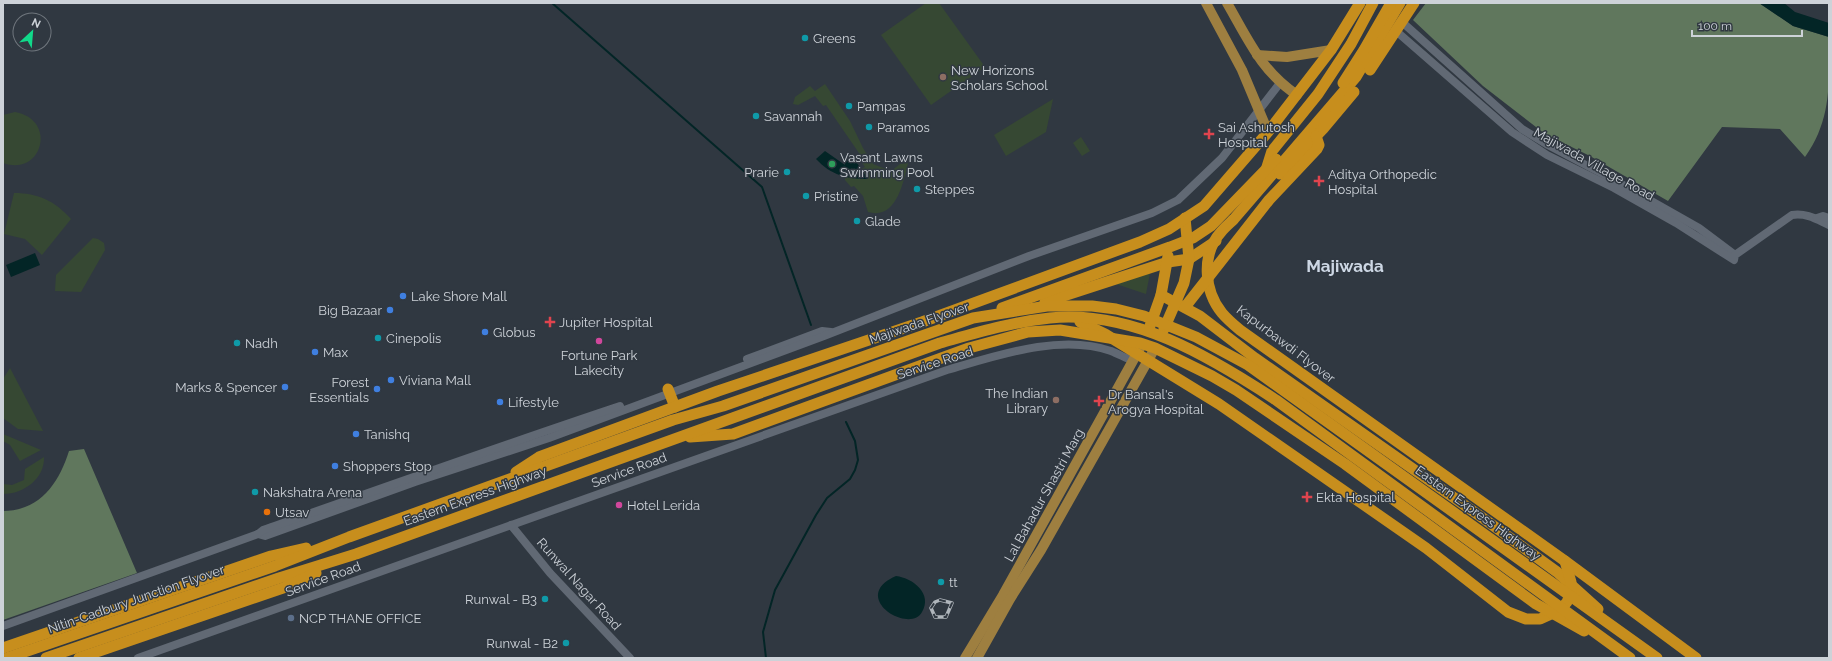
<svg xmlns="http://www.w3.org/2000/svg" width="1832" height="661" font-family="Raleway,sans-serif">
<rect width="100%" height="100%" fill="#303841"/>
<g fill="#364833">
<path d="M926 3H939L985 67 931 105 881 35Z"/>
<path d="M825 84 850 121 863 148 873 164 891 171 900 164 908 163C903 184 896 220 868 212L863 196 854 186 851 187 845 180V176L867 179 861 169 865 167 859 158 861 156 826 105 823 106 815 96 798 105 793 104 795 97 810 86 815 91Z"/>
<path d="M1053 99 1046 132 1006 156 994 135Z"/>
<path d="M15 112C58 120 42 177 3 163V115Z"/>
<path d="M1081 137 1090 151 1082 156 1073 143Z"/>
<path d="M14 193C38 193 55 201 71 219L42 255 25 239 4 234Z"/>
<path d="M93 238 98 239 104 243 105 250 81 292 55 291 56 275Z"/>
<path d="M1150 273 1146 294 1116 284Z"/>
<path d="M10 368 43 431 18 429 3 418V379Z"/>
<path d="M3 434 41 450 20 461 10 445 3 441Z"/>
<path d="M44 457C45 478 24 494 3 494V484L12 485 24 480 25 469Z"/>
</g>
<g fill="#60775d">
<path d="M1426 3H1759L1793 26 1829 37C1829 83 1832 119 1805 157L1780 129 1722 127 1668 201 1590 156 1545 134 1483 86 1413 20Z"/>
<path d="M84 449 137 573 3 620V511C40 511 59 483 69 451Z"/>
</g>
<g fill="#032526">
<path d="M1759 3H1784L1795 12 1829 23V37L1793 26Z"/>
<path d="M825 151 845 165 844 159 855 160 868 179C846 179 831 175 816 159Z"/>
<path d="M35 253 40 265 11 277 6 265Z"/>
<path d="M896 576C913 578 933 594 922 612 910 635 848 597 896 576Z"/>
</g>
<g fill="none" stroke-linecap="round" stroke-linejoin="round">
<g stroke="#032526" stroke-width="2">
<path d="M552 3 762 187 811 325"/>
<path d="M766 658 763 632 775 590 816 515 827 498 850 479 855 470 858 460 855 441 846 422"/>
</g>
<g stroke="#616974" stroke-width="8">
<path d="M1402 22 1522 129 1548 145 1616 181 1699 228 1735 255"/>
<path d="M1396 31 1512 132 1547 155 1614 188 1676 223 1734 260 1735 255 1792 215C1807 213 1816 219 1829 225"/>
<path d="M1817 218 1823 216 1829 218"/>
<path d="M747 359 822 331 831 332"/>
<path d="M511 525 550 573 630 658"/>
<path d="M258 534 265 536 415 482 549 438 824 336 1029 256 1152 213 1178 200 1222 158 1280 83"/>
<path d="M3 626 258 534 263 530C382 488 500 446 620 406"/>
<path d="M138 658 947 370C996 356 1060 333 1111 351 1118 354 1126 358 1133 361"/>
</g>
<g stroke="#9e7f40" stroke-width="10">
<path d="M1206 3 1242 70 1268 132"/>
<path d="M1227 3C1248 39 1261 71 1297 95"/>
<path d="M1257 55 1287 57 1331 50"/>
<path d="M965 658 1003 595 1140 348"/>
<path d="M977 658 1010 599 1041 550 1155 348"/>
</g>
<g stroke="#c78e1d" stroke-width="11">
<path d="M1400 3 1356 77 1234 219C1230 223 1225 227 1221 232 1201 254 1204 291 1222 313 1227 319 1234 325 1240 330L1565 561 1696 658"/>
<path d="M1370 70 1414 3"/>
<path d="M1343 83 1364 50 1391 3"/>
<path d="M1267 167 1272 151 1318 94 1351 44 1373 3"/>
<path d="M1280 174 1323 129 1354 92"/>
<path d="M1161 295 1200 316 1255 358 1480 516 1557 572 1598 609"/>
<path d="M1045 302 1168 262 1189 259 1216 241"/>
<path d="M1185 307 1269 200 1317 149 1319 145 1316 136"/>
<path d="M1002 308 1170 247 1193 238 1211 226 1276 159"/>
<path d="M1080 322 1105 334 1219 404 1426 548 1508 612 1526 619H1540L1560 610 1567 602 1571 592V582L1565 561"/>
<path d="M1150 326 1161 295 1168 256"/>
<path d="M1164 329 1184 283 1189 259 1185 218"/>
<path d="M668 389 675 407"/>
<path d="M690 437 733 434 969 348 1028 332 1060 330 1140 343 1155 348 1212 376 1236 390 1345 464 1536 604 1584 631"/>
<path d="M516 472 539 457 718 391 922 322 1140 242 1169 229 1204 206 1268 132 1331 50 1360 3"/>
<path d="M3 648 271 556 306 548"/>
<path d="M7 658 275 566 349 537 673 420 723 406 973 318 1047 306H1092L1116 309 1144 316 1196 337 1248 365 1657 658"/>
<path d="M46 658 279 578 356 554 940 343C976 333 1012 322 1050 318 1133 310 1209 356 1276 400L1630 658"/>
<path d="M79 658 283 588 316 573"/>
</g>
<defs>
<path id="rail" d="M940 600 952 603 946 617H935L931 608 935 602Z"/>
</defs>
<use href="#rail" stroke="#afb5bb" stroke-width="3.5"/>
<use href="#rail" stroke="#303841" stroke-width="2" stroke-dasharray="6" stroke-linecap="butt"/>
</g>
<g fill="#0f9aa8" stroke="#303841" stroke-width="1.5">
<circle cx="805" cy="38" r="4"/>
<circle cx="849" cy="106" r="4"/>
<circle cx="756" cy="116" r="4"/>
<circle cx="869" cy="127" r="4"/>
<circle cx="787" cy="172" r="4"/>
<circle cx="917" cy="189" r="4"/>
<circle cx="806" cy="196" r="4"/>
<circle cx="857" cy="221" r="4"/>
<circle cx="378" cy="338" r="4"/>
<circle cx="237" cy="343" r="4"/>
<circle cx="255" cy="492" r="4"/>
<circle cx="941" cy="582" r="4"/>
<circle cx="545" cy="599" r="4"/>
<circle cx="566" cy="643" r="4"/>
</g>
<g fill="#8d6e63" stroke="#303841" stroke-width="1.5">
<circle cx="943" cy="77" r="4"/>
<circle cx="1056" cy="400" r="4"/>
</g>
<g fill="#e0444e" stroke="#303841" stroke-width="1.5">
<path d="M1207 128h4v4h4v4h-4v4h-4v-4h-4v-4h4z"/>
<path d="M1317 175h4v4h4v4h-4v4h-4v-4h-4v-4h4z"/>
<path d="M548 316h4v4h4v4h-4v4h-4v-4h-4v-4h4z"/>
<path d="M1097 395h4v4h4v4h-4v4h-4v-4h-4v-4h4z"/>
<path d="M1305 491h4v4h4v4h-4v4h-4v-4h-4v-4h4z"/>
</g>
<circle fill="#2e9e5b" stroke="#303841" stroke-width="1.5" cx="832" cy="164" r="4"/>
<g fill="#3f7fe0" stroke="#303841" stroke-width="1.5">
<circle cx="403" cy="296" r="4"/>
<circle cx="390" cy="310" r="4"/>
<circle cx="485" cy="332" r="4"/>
<circle cx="315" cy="352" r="4"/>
<circle cx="391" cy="380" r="4"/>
<circle cx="285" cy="387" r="4"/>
<circle cx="377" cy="389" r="4"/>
<circle cx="500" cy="402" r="4"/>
<circle cx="356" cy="434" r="4"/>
<circle cx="335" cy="466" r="4"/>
</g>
<g fill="#d1479c" stroke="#303841" stroke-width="1.5">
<circle cx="599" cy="341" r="4"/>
<circle cx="619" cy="505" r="4"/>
</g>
<circle fill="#e8710a" stroke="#303841" stroke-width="1.5" cx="267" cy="512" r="4"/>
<circle fill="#5c6f8a" stroke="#303841" stroke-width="1.5" cx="291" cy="618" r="4"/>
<g text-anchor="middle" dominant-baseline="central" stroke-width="3" stroke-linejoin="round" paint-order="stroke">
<g font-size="13" fill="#cdd2d8" stroke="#303841" text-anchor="start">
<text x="813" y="38">Greens</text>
<text x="951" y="70">New Horizons<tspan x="951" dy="15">Scholars School</tspan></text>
<text x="857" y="106">Pampas</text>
<text x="764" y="116">Savannah</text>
<text x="877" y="127">Paramos</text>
<text x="1218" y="127">Sai Ashutosh<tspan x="1218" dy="15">Hospital</tspan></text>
<text x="840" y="157">Vasant Lawns<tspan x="840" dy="15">Swimming Pool</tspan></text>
<text x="779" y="172" text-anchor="end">Prarie</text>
<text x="1328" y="174">Aditya Orthopedic<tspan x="1328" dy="15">Hospital</tspan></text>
<text x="925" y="189">Steppes</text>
<text x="814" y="196">Pristine</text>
<text x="865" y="221">Glade</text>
<text x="411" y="296">Lake Shore Mall</text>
<text x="382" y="310" text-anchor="end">Big Bazaar</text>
<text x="559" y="322">Jupiter Hospital</text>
<text x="493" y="332">Globus</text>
<text x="386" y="338">Cinepolis</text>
<text x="245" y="343">Nadh</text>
<text x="323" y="352">Max</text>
<text x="599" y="355" text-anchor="middle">Fortune Park<tspan x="599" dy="15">Lakecity</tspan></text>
<text x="399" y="380">Viviana Mall</text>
<text x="369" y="382" text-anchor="end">Forest<tspan x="369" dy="15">Essentials</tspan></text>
<text x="277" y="387" text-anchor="end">Marks &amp; Spencer</text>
<text x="1048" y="393" text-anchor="end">The Indian<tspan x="1048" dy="15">Library</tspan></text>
<text x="1108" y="394">Dr Bansal's<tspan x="1108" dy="15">Arogya Hospital</tspan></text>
<text x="508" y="402">Lifestyle</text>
<text x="364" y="434">Tanishq</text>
<text x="343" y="466">Shoppers Stop</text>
<text x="263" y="492">Nakshatra Arena</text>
<text x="1316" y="497">Ekta Hospital</text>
<text x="627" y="505">Hotel Lerida</text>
<text x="275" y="512">Utsav</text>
<text x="949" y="582">tt</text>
<text x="537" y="599" text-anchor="end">Runwal - B3</text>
<text x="299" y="618">NCP THANE OFFICE</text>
<text x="558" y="643" text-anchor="end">Runwal - B2</text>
</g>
<g font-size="13" fill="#cdd2d8" stroke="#303841">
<text transform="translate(1594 164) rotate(29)">Majiwada Village Road</text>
<text transform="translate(919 323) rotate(-19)">Majiwada Flyover</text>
<text transform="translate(1286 344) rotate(37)">Kapurbawdi Flyover</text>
<text transform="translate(935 363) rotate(-18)">Service Road</text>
<text transform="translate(629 470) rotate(-20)">Service Road</text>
<text transform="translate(1044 495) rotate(-61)">Lal Bahadur Shastri Marg</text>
<text transform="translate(475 496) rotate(-20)">Eastern Express Highway</text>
<text transform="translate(1478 513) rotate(36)">Eastern Express Highway</text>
<text transform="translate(323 579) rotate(-20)">Service Road</text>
<text transform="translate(579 584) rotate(48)">Runwal Nagar Road</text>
<text transform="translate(136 599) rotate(-19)">Nitin-Cadbury Junction Flyover</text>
</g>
<g font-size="17" font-weight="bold" fill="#cdd7e4" stroke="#303841">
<text x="1345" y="266">Majiwada</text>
</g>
</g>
<rect width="1832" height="661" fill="none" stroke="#cdd2d8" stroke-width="8"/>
<g transform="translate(32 32) rotate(26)"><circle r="19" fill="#303841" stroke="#6f767d"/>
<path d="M0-3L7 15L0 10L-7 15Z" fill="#11d98a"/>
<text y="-6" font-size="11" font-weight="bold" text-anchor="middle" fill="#cdd2d8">N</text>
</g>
<path d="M1692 30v6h110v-6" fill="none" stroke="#cdd2d8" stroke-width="2"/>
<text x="1698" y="30" font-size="12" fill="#cdd2d8" stroke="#303841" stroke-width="3" paint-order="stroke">100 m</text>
</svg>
